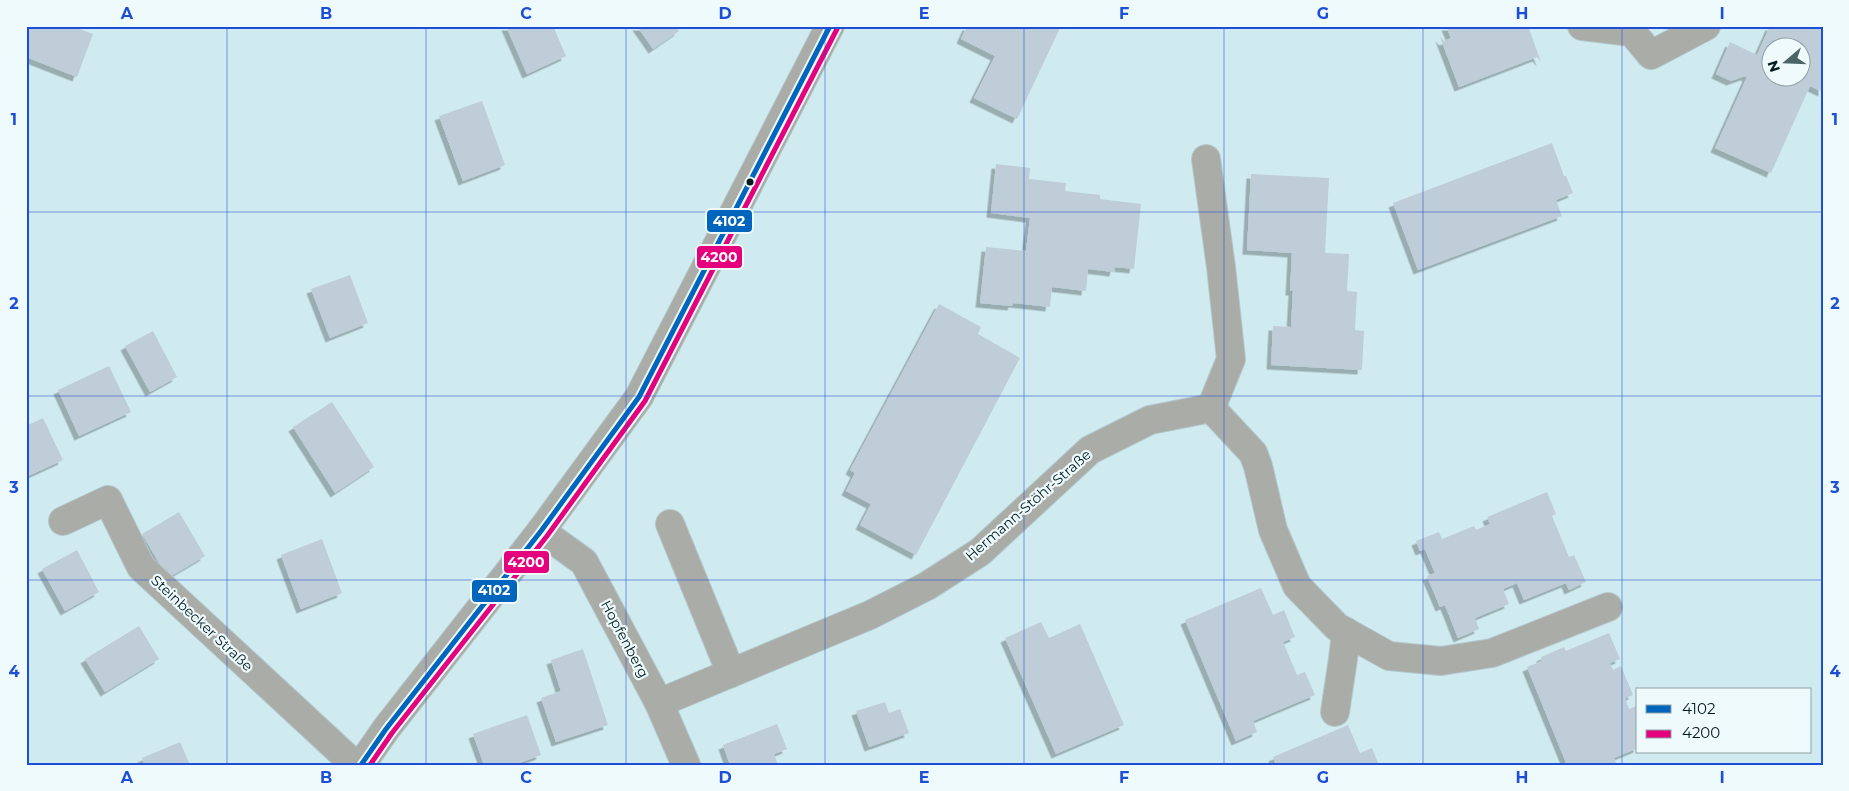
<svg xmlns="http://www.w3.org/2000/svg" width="1849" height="791" font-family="Montserrat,sans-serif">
<defs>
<filter id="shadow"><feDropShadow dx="-4.5" dy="4.5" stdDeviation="0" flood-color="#0004"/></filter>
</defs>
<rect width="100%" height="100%" fill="#d0ebf0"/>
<g fill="#becdd8" fill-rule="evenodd" filter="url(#shadow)">
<path d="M26 26H72L93 34 77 77 26 57Z"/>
<path d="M506 26H553L566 56 527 74Z"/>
<path d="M637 26H676L679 31 653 49Z"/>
<path d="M967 26H1061L1017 119 974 98 995 56 961 39Z"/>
<path d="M1446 26H1474L1475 29 1483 26H1528L1541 62 1537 57 1459 87 1440 37 1444 41 1451 38Z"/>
<path d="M1770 26H1823V92L1810 86 1771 173 1715 148 1747 77 1745 76 1731 81 1716 74 1730 42 1757 55ZM1772 48H1802V78H1772Z"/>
<path d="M482 101 505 165 463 181 439 116Z"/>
<path d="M1552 143 1564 176H1566L1573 193 1556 200 1562 216 1418 270 1393 203Z"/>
<path d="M996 164 1030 168 1029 179 1066 183 1065 191 1100 195V199L1141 204 1134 269 1115 267 1114 272 1088 269 1086 291 1052 287 1050 307 1013 303 1012 306 980 303 986 247 1026 251 1030 218 991 213Z"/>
<path d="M1251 174 1329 178 1325 253 1349 254 1347 291 1357 292 1355 330 1364 331 1362 370 1271 365 1273 326 1291 327 1293 291H1290L1292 253 1247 250Z"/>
<path d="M350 275 368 323 330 338 311 289Z"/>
<path d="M939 304 981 327 978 334 1020 358 916 555 860 525 871 504 846 491 855 473 850 470Z"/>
<path d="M153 331 177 377 150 392 125 346Z"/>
<path d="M109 366 131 412 79 436 58 390Z"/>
<path d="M332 402 374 467 335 493 293 427Z"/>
<path d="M43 418 63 460 26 477V426Z"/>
<path d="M1547 492 1556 514 1552 516 1569 557 1574 555 1586 582 1569 590 1566 583 1524 600 1517 583 1503 589 1509 604 1475 618 1479 629 1458 638 1445 605 1440 607 1427 576 1435 573 1425 549 1420 551 1416 541 1439 532 1442 539 1474 526 1476 530 1490 524 1487 517Z"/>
<path d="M179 512 205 556 168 578 142 534Z"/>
<path d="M322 539 342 593 301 609 281 555Z"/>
<path d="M77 550 99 592 65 611 42 569Z"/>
<path d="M1261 588 1273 615 1284 610 1295 637 1283 642 1297 675 1305 672 1315 695 1253 721 1257 732 1236 741 1185 620Z"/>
<path d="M1041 622 1049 638 1080 624 1124 725 1056 754 1005 638Z"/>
<path d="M139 626 159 659 105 692 85 659Z"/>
<path d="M1609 633 1620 659 1610 663 1613 670 1621 666 1633 695 1625 698 1629 709 1636 706 1638 710V748L1614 758 1617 765H1590L1589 763 1585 765H1567L1527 667 1542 661 1541 657 1564 647 1566 651Z"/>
<path d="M583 649 608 725 556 742 541 698 561 691 551 660Z"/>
<path d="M885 702 889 713 900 709 909 733 869 747 856 711Z"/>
<path d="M527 715 541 755 514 765H484L473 734Z"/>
<path d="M777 724 787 749 774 754 778 765H730L723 745Z"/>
<path d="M1348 725 1360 753 1372 748 1379 765H1276L1273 757Z"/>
<path d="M180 742 190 765H144L142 758Z"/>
</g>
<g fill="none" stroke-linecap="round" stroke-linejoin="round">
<defs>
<g id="minor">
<path d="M1582 26 1632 32 1651 55 1706 26"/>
<path d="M1211 408 1253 453 1258 466 1273 530 1297 586 1337 627 1389 656 1441 661 1492 653 1608 607"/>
<path d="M63 521 108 500 141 567 355 765"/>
<path d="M670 524 731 673"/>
<path d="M541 531 584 562 659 703 686 765"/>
<path d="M659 703 870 615 927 586 980 552 1090 450 1150 420 1211 408 1231 359 1221 267 1206 159"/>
<path d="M1335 712 1343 659 1346 632"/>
<path d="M361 765 386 729 541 531 639 397 830 26"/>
</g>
</defs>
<use href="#minor" stroke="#b2c8cc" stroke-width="30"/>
<use href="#minor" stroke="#aaaca7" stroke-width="28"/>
<defs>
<path id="bus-1" d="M361 765 386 729 541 531 639 397 830 26"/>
<path id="bus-2" d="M370 765 392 733 547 536 645 401 837 29"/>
</defs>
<use href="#bus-1" stroke="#eefafc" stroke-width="9"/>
<use href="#bus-2" stroke="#eefafc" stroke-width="9"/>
<use href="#bus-1" stroke="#0065bd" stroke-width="5"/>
<use href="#bus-2" stroke="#e5007d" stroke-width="5"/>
</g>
<path fill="none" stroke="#1d4ed8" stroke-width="1" stroke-opacity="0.55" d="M227 26V765M426 26V765M626 26V765M825 26V765M1024 26V765M1224 26V765M1423 26V765M1622 26V765M26 212H1823M26 396H1823M26 580H1823"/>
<circle fill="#021b1f" stroke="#eefafc" stroke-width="2" cx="750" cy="182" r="4.5"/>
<g text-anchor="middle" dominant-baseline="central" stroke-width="4.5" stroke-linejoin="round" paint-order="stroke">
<g font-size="14" fill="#021b1f" stroke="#eefafc">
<text transform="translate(1028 505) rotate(-41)">Hermann-Stöhr-Straße</text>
<text transform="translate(202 623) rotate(43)">Steinbecker Straße</text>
<text transform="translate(625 639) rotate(62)">Hopfenberg</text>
</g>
</g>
<g stroke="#eefafc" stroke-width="2">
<rect x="706" y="209" width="47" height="24" rx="5" fill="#0065bd"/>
<rect x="696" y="245" width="47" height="24" rx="5" fill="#e5007d"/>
<rect x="503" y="550" width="47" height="24" rx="5" fill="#e5007d"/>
<rect x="471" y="579" width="47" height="24" rx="5" fill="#0065bd"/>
</g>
<g font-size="14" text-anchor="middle" font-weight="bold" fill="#fff">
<text x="729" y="226">4102</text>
<text x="719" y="262">4200</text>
<text x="526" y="567">4200</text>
<text x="494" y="595">4102</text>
</g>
<rect width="1849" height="791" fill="none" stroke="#eefafc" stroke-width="55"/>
<rect x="1636" y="688" width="175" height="65" fill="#eefafc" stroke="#90a1a4"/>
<rect x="1646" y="705" width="25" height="8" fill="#0065bd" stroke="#90a1a4"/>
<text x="1682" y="714" font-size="15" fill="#021b1f">4102</text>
<rect x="1646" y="730" width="25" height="8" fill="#e5007d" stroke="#90a1a4"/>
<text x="1682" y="738" font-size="15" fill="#021b1f">4200</text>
<g transform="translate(1786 62) rotate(251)"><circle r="24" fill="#eefafc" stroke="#90a1a4"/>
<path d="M0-4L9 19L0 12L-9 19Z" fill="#4a6468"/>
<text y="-8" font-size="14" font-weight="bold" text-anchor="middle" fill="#021b1f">N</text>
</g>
<rect x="28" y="28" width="1794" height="736" fill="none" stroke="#1d4ed8" stroke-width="2"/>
<g font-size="16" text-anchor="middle" font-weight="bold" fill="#1d4ed8">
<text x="127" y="19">A</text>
<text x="326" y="19">B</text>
<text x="526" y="19">C</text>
<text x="725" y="19">D</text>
<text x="924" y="19">E</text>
<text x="1124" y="19">F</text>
<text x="1323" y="19">G</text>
<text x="1522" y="19">H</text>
<text x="1722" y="19">I</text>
<text x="14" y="125">1</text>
<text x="1835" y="125">1</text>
<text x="14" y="309">2</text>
<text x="1835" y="309">2</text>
<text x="14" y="493">3</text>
<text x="1835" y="493">3</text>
<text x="14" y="677">4</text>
<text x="1835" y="677">4</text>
<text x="127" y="783">A</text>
<text x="326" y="783">B</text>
<text x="526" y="783">C</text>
<text x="725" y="783">D</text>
<text x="924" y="783">E</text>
<text x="1124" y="783">F</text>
<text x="1323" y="783">G</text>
<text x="1522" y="783">H</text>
<text x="1722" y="783">I</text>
</g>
</svg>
